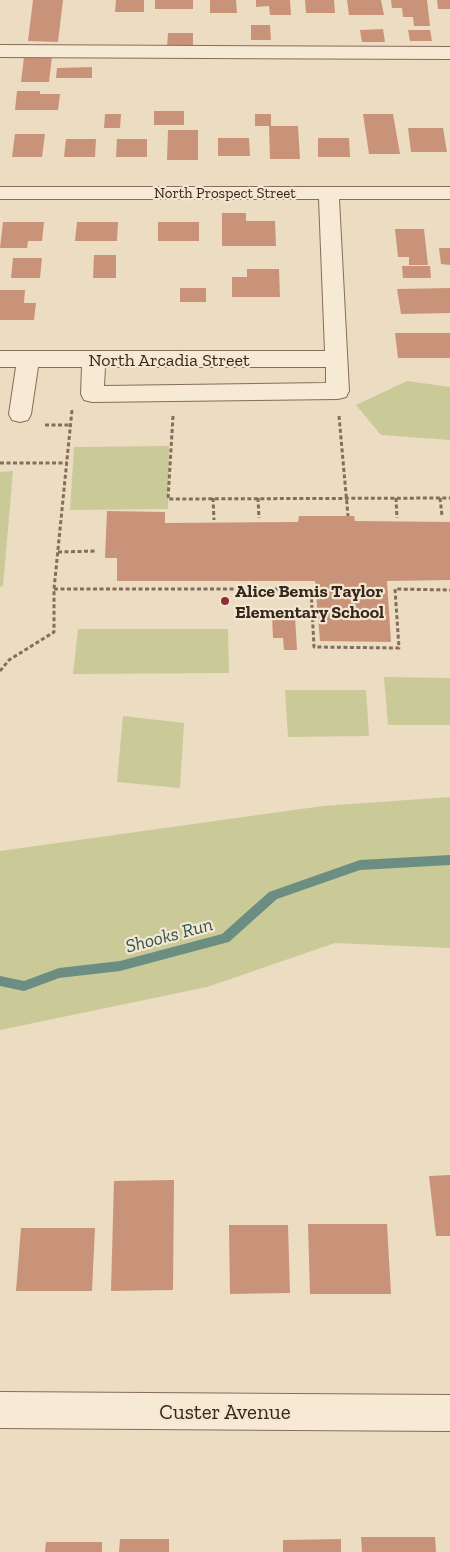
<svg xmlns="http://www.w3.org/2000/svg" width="450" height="1552" font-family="'Zilla Slab',serif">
<rect width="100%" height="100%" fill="#ecdcc2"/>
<g fill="#c9ca97">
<path d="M407 381 450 387V440L381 435 356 405Z"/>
<path d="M169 446 168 509 70 510 74 447Z"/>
<path d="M13 471 3 586 0 587V472Z"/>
<path d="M78 629H228L229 673 73 674Z"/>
<path d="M384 677 450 678V725H388Z"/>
<path d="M285 690H366L369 736 288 737Z"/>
<path d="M123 716 184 723 180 788 117 782Z"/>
<path d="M450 797V948L335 943 207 987 0 1030V851L323 806Z"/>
</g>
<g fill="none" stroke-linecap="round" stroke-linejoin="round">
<path fill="#6c8d81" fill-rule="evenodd" d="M450 855V865L360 870 277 899 229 942 225 943 120 971 59 978 24 991 0 986V976L24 981 59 968 120 961 222 934 269 892 360 860Z"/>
</g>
<g fill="#c99379">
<path d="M33 0H63L58 42 28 41Z"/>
<path d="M116 0H144V12H115Z"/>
<rect x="155" y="0" width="38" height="9"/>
<path d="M210 0H236L237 13H210Z"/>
<path d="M256 0H290L291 15H270L269 6 256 7Z"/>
<path d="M305 0H334L335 13H306Z"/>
<path d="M347 0H381L384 15H349Z"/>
<path d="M391 0H427L430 26H414L413 17H403L402 8H392Z"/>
<path d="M437 0H450V9H438Z"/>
<path d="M251 25H270L271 40H251Z"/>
<path d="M383 29 385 42H362L360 30Z"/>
<path d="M408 30H430L432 41H410Z"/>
<path d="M168 33H193V46H167Z"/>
<path d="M24 57H52L49 82H21Z"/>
<path d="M92 67V78H56L57 68Z"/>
<path d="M17 91H40V94H60L58 110H15Z"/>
<rect x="154" y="111" width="30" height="14"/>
<path d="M105 114H121L120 128H104Z"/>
<path d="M255 114H271V126H298L300 159H270L269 126H255Z"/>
<path d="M363 114H393L400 154H369Z"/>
<path d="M408 128H443L447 152H411Z"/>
<path d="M168 130H198V160H167Z"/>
<path d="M15 134H45L42 157H12Z"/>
<path d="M218 138H249L250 156H218Z"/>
<path d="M318 138H349L350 157H318Z"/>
<path d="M66 139H96L95 157H64Z"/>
<path d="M117 139H147V157H116Z"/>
<path d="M222 213H246V221H275L276 246H222Z"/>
<path d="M3 222H44L42 241H28L27 248H0Z"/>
<path d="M77 222H118L117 241H75Z"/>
<rect x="158" y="222" width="41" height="19"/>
<path d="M395 229H424L428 265H409V257H398Z"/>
<path d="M439 248H450V265L441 264Z"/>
<path d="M94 255H116V278H93Z"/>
<path d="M13 258H42L40 278H11Z"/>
<path d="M402 266H430L431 278H403Z"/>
<path d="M247 269H279L280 297H232V277H247Z"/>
<rect x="180" y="288" width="26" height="14"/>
<path d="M450 288V313L401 314 397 289Z"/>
<path d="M0 290H25L24 303H36L34 320H0Z"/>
<path d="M395 333H450V358H398Z"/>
<path d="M107 511 165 512V523L298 522 299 516H354L355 521 450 522V580L387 581 391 642 320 641 315 581H117V558H105Z"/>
<path d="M272 616H295L297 650H284L283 638H273Z"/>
<path d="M450 1175V1236H436L429 1176Z"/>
<path d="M174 1180 173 1290 111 1291 114 1181Z"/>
<path d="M308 1224H387L391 1294H310Z"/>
<path d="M229 1225H288L290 1293 230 1294Z"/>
<path d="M21 1228H95L92 1291H16Z"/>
<path d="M361 1537H435L436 1552H362Z"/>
<path d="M120 1539H169V1552H119Z"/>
<path d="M341 1539V1552H283V1540Z"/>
<path d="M46 1542H102V1552H45Z"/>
</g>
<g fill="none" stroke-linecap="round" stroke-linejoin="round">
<defs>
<g id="minor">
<path d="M0 45 450 47V59L0 57Z"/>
<path d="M0 187H450V199H339L349 391 346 397 338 399 92 402 84 400 81 394 82 367H38L31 414 28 420 20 422 12 420 9 414 16 367H0V351H325L319 199H0ZM105 367H326V383L104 386Z"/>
<path d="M0 1392 450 1395V1431L0 1428Z"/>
</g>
</defs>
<use href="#minor" stroke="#856d5a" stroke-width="2"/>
<g stroke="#856d5a" stroke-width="3" stroke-dasharray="4 2.5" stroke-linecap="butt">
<path d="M173 416 168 499 450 498"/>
<path d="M339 416 348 516"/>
<path d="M45 425H71"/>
<path d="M0 463H67"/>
<path d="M213 498 214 520"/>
<path d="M258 498 259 518"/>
<path d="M396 498 397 518"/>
<path d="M440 498 442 516"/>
<path d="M58 552 97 551"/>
<path d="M54 589H311L314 647 399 648 395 589 450 590"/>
<path d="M0 671 9 660 54 632V589L72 410"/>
</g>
<use href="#minor" fill="#f7ead5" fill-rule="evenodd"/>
</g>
<circle fill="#922c37" stroke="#f4e7d1" stroke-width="2" cx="225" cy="601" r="5"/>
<g text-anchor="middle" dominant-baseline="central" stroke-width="4.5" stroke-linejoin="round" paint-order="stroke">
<g font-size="15" fill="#36271e" stroke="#f4e7d1">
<text x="225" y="193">North Prospect Street</text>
</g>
<g font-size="18" fill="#36271e" stroke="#f4e7d1">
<text x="169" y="360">North Arcadia Street</text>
</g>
<g font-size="18" font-weight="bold" fill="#36271e" stroke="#f4e7d1" text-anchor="start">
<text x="235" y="591">Alice Bemis Taylor<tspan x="235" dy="21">Elementary School</tspan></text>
</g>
<g font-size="19" font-style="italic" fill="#2d554f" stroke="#f4e7d1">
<text transform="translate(169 935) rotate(-15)">Shooks Run</text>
</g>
<g font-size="21" fill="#36271e" stroke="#f4e7d1">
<text x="225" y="1411">Custer Avenue</text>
</g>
</g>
</svg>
